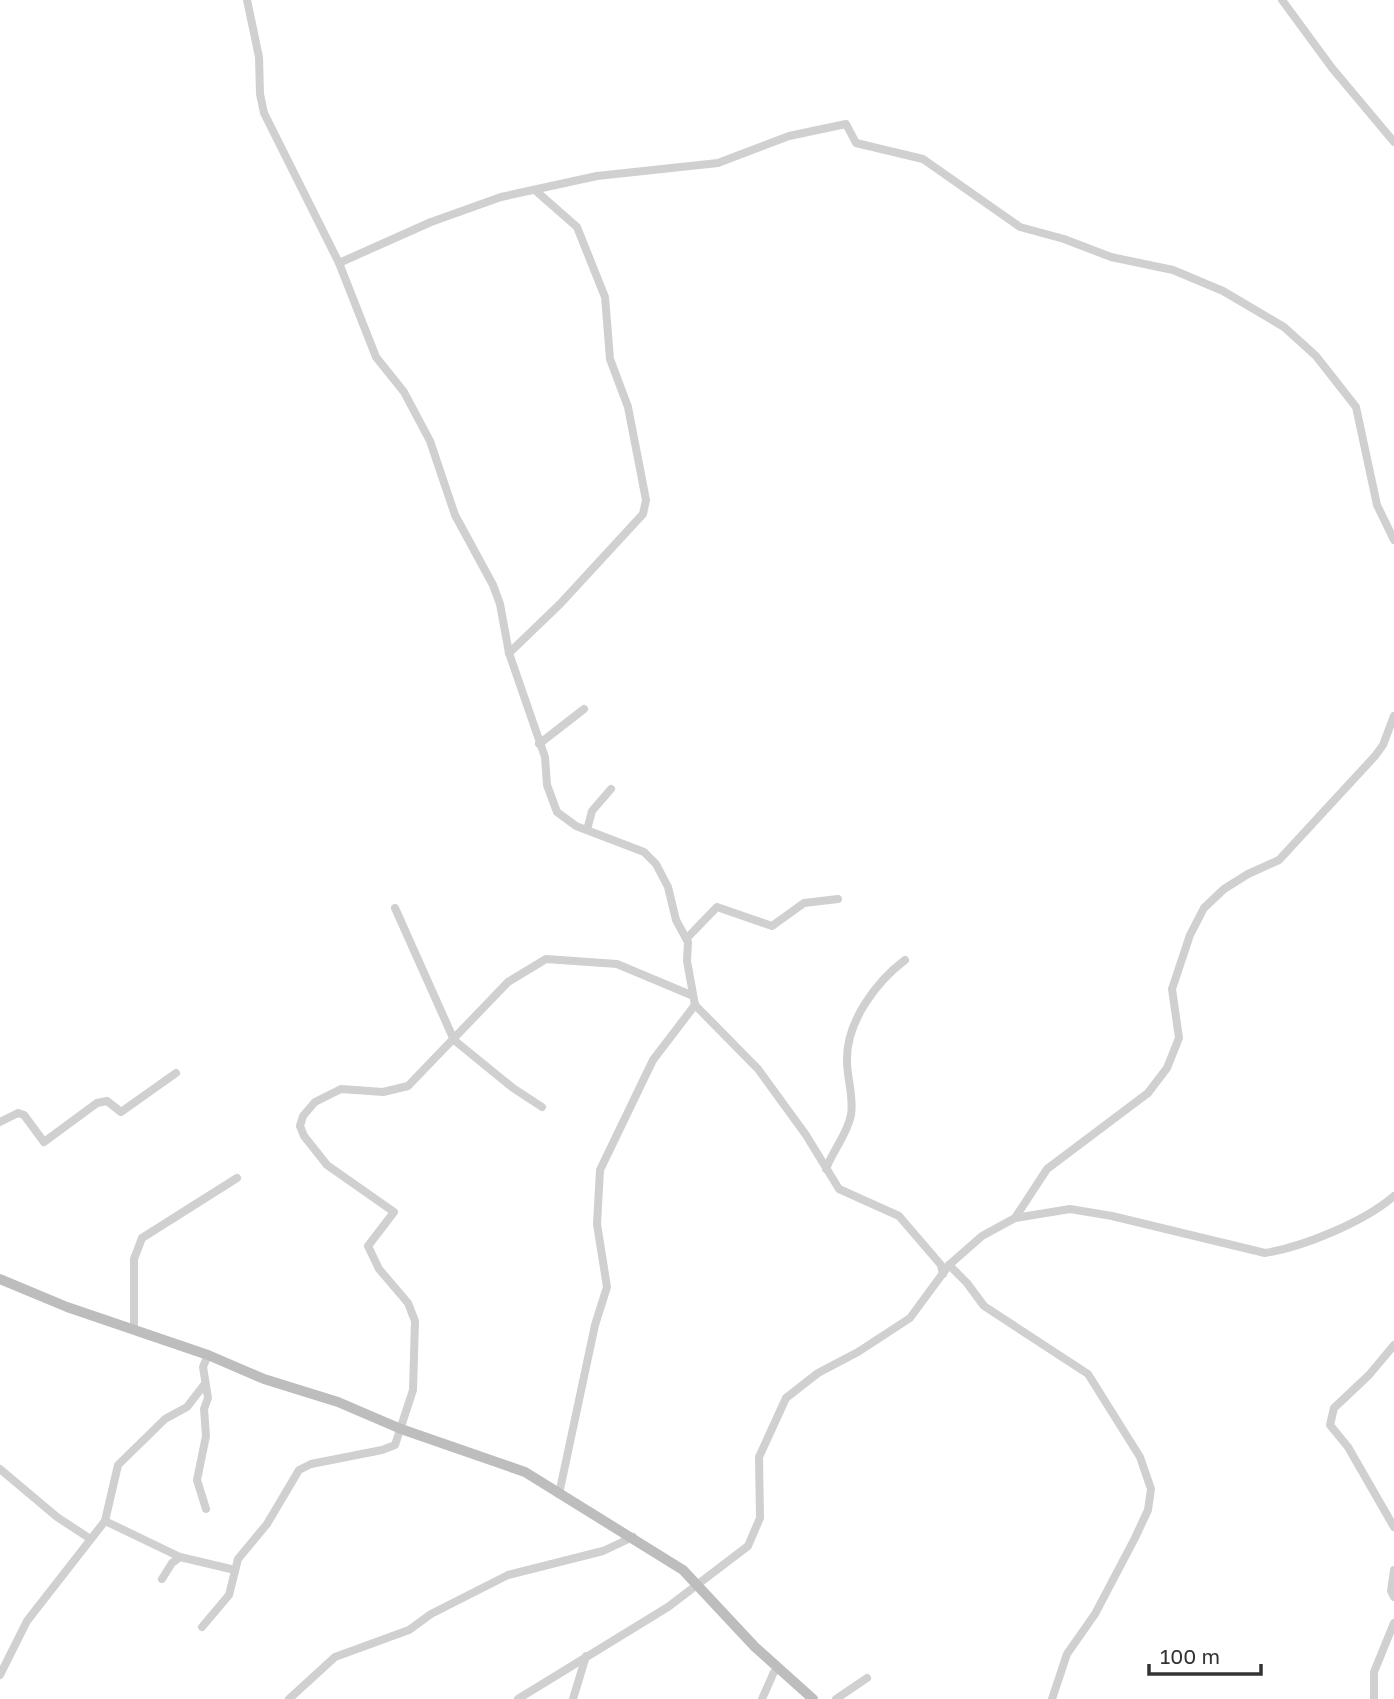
<svg xmlns="http://www.w3.org/2000/svg" width="1394" height="1699" font-family="'Golos Text',sans-serif">
<rect width="100%" height="100%" fill="#fff"/>
<g fill="none" stroke-linecap="round" stroke-linejoin="round">
<g stroke="#d0d0d0" stroke-width="8">
<path d="M247 0 259 57 260 94 264 113 339 263 376 357 404 392 430 441 455 515 493 585 500 604 509 653 545 757 547 785 557 812 576 826 644 852 656 864 668 887 676 920 688 942 687 961 695 1005 758 1069 806 1135 839 1189 899 1216 941 1265 943 1274"/>
<path d="M1282 0 1332 68 1394 142"/>
<path d="M339 263 431 222 501 197 597 176 718 163 789 136 846 124 856 143 923 159 1020 227 1064 239 1111 257 1173 270 1223 291 1284 327 1316 356 1356 407 1377 505 1394 540"/>
<path d="M509 653 560 604 643 514 646 500 628 407 610 359 605 297 577 227 536 191"/>
<path d="M539 744 584 709"/>
<path d="M587 830 592 811 611 789"/>
<path d="M395 908 454 1040 513 1088 542 1107"/>
<path d="M687 938 717 907 772 926 804 903 838 899"/>
<path d="M0 1122 18 1113 24 1115 44 1142 97 1103 107 1101 121 1112 176 1073"/>
<path d="M826 1169C833 1150 847 1135 851 1115 854 1096 847 1079 847 1061 846 1022 876 982 905 960"/>
<path d="M1015 1218 1070 1209 1112 1216 1265 1253C1303 1247 1364 1222 1394 1196"/>
<path d="M949 1265 967 1283 984 1306 1088 1374 1140 1457 1151 1489 1148 1510 1135 1538 1095 1614 1067 1654 1052 1699"/>
<path d="M134 1330V1259L142 1238 237 1178"/>
<path d="M1394 1345 1369 1375 1334 1408 1330 1425 1348 1447 1394 1527"/>
<path d="M0 1469 57 1517 89 1538"/>
<path d="M559 1494 595 1325 607 1287 597 1224 600 1170 653 1060 695 1005"/>
<path d="M206 1509 197 1480 206 1436 204 1409 208 1398 203 1367 208 1355"/>
<path d="M105 1521 180 1557"/>
<path d="M1394 1570 1391 1591 1394 1597"/>
<path d="M162 1579 172 1563 180 1557 235 1570"/>
<path d="M202 1627 229 1595 238 1559 267 1524 299 1470 311 1464 382 1450 395 1445 413 1390 415 1321 408 1303 379 1269 368 1246 394 1212 327 1165 304 1136 300 1126 303 1116 315 1102 341 1089 383 1092 408 1086 508 982 546 959 617 964 691 995"/>
<path d="M0 1675 27 1621 105 1521 118 1465 165 1419 187 1407 204 1385"/>
<path d="M289 1699 335 1657 409 1630 431 1614 508 1575 603 1551 633 1537"/>
<path d="M518 1699 668 1607 748 1546 760 1518 759 1457 786 1398 818 1373 858 1352 910 1318 949 1265 982 1236 1015 1218 1047 1169 1148 1093 1167 1068 1179 1038 1172 989 1190 935 1204 908 1224 889 1248 874 1279 860 1375 756 1383 745 1394 716"/>
<path d="M573 1699 586 1656"/>
<path d="M762 1699 774 1672 779 1668"/>
<path d="M836 1699 867 1678"/>
<path d="M1374 1699V1672L1394 1623"/>
</g>
<path stroke="#bdbdbd" stroke-width="10" d="M0 1279 67 1307 208 1355 264 1379 338 1402 401 1429 525 1472 683 1570 755 1647 813 1699"/>
</g>
<path d="M1149 1664v10h112v-10" fill="none" stroke="#333333" stroke-width="3.5"/>
<text x="1160" y="1664" font-size="21" fill="#333333" stroke="#ffffff" stroke-width="5" paint-order="stroke">100 m</text>
</svg>
